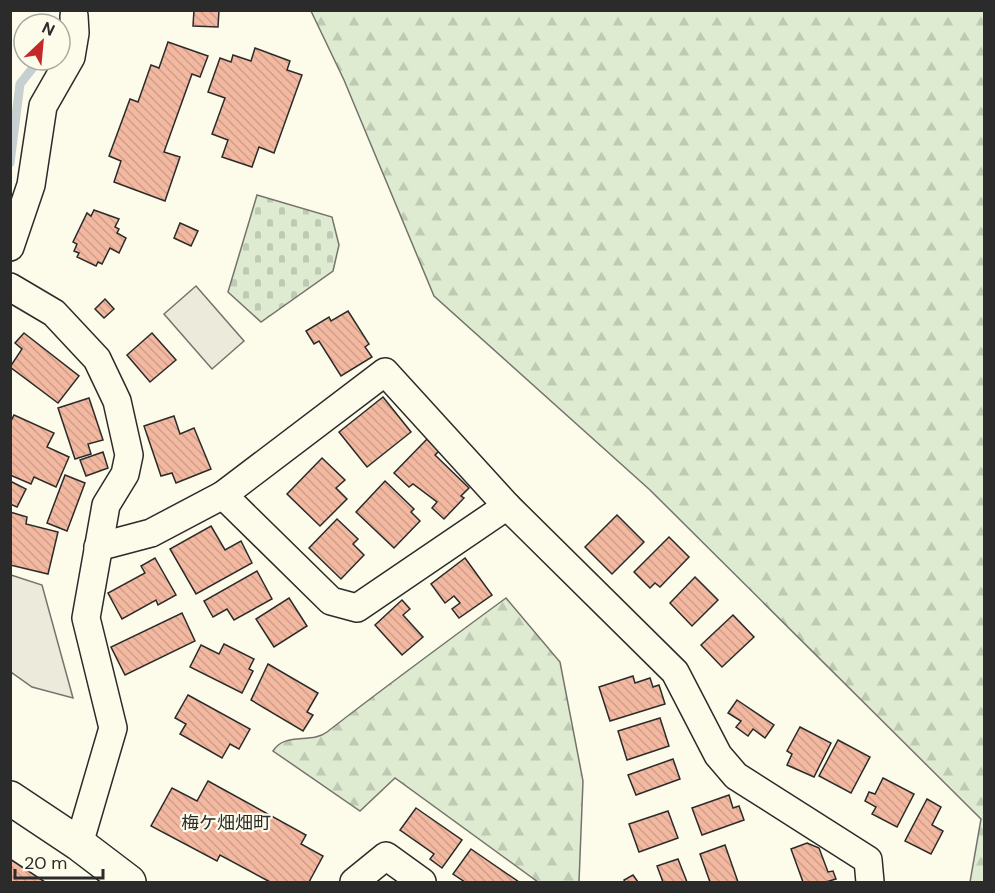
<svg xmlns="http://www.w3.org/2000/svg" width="995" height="893" font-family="'DM Sans','Noto Sans JP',sans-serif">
<defs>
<pattern id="forest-firs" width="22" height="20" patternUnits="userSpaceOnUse" patternTransform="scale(1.5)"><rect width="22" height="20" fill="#deebd1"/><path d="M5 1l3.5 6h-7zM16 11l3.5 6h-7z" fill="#bfcab4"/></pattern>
<pattern id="cemetery-stones" width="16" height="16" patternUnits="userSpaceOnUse" patternTransform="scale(1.5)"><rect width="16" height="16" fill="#deebd1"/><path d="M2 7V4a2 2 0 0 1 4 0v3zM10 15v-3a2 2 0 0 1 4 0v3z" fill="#bfcab4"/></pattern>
<pattern id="building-back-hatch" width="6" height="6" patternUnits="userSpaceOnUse" patternTransform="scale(1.5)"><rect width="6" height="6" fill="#f2b8a0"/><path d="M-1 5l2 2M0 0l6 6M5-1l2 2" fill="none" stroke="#d09e8a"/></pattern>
</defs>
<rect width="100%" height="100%" fill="#fdfbea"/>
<g fill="url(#forest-firs)" stroke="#74746e" stroke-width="1.5">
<path d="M311 11H984V882H970L981 819 650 490 434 296 344 80Z"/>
<path d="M506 598 560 662 583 781 579 882H538L395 778 360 811 273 751C284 732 312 744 327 732 386 686 446 642 506 598Z"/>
</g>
<path fill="url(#cemetery-stones)" stroke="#74746e" stroke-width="1.5" d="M257 195 332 217 339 245 333 271 261 322 228 292Z"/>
<g fill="#eceadb" stroke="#74746e" stroke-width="1.5">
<path d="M196 286 244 341 212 369 164 314Z"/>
<path d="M11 575 42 585 73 698 32 687 11 672Z"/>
</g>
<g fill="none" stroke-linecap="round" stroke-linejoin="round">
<path stroke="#c7d0d0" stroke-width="9" d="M10 163 20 84 39 60"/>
</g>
<g fill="url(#building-back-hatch)" stroke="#2b2b2b" stroke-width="1.5">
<path d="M194 10H219L218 27 193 26Z"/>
<path d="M168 42 208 56 200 77 192 74 164 152 180 157 165 201 114 182 121 161 109 156 130 99 138 102 151 65 159 68Z"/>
<path d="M255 48 290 61 287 70 302 75 274 153 259 147 252 167 222 157 228 140 212 134 225 98 208 92 220 58 231 62 233 55 251 61Z"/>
<path d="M94 210 119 219 115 227 119 229 117 233 126 238 119 253 110 248 102 264 98 262 96 266 77 257 79 253 74 251 77 244 73 242 87 213 91 216Z"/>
<path d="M180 223 198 231 191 246 174 238Z"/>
<path d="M105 299 114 309 104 318 95 309Z"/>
<path d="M348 311 369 344 365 347 372 357 341 376 319 341 314 344 306 331 329 317 331 321Z"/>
<path d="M24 333 79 376 58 403 10 367 22 349 15 343Z"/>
<path d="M152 333 176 360 150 382 127 355Z"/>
<path d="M383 397 411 432 367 467 339 432Z"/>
<path d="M89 398 103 440 88 444 91 454 75 459 58 408Z"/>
<path d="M14 415 54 433 47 447 69 457 56 487 34 477 31 484 10 475V423Z"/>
<path d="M174 416 180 434 194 428 211 469 176 483 172 473 161 476 144 426Z"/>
<path d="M427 439 439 451 435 455 469 488 461 496 464 498 444 519 432 508 437 502 413 484 409 487 394 473Z"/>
<path d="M103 452 108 468 86 476 80 460Z"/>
<path d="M322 458 345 480 336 488 347 499 320 526 287 494Z"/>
<path d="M65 475 85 483 67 531 47 523Z"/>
<path d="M10 481 26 489 17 507 10 504Z"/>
<path d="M385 481 414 509 411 512 420 521 394 548 356 512Z"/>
<path d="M10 512 27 517 26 524 58 532 48 574 10 565Z"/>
<path d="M617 515 644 542 612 574 585 547Z"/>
<path d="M337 519 358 539 353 544 364 555 341 579 309 548Z"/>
<path d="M211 526 225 550 241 541 252 563 196 594 170 549Z"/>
<path d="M669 537 689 557 660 587 655 583 650 588 634 572Z"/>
<path d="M155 558 176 595 158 605 156 600 122 619 108 593 145 573 141 566Z"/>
<path d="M465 558 492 595 459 618 452 609 460 603 454 596 445 603 431 584Z"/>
<path d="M257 571 272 599 234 620 227 609 213 617 204 601Z"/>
<path d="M695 577 718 600 692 626 670 603Z"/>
<path d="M289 598 307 626 274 647 256 619Z"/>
<path d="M402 600 410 609 403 615 423 637 402 655 375 625Z"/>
<path d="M182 613 195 641 125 675 111 647Z"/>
<path d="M733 615 754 637 722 667 701 645Z"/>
<path d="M224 644 254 659 249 669 253 671 242 693 190 667 201 645 219 654Z"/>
<path d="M268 664 318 693 307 712 313 715 303 731 251 700Z"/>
<path d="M633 676 635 683 650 678 653 687 659 685 665 704 610 721 599 687Z"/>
<path d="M188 695 250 729 239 749 230 744 222 758 180 734 186 724 175 718Z"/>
<path d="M737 700 774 725 765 738 753 729 748 736 736 727 741 721 728 713Z"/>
<path d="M660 718 669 746 627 760 618 731Z"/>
<path d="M800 727 831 743 814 777 787 765 792 754 787 751Z"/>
<path d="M838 740 870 757 851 793 819 776Z"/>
<path d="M673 759 680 779 636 795 628 775Z"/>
<path d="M883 778 914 794 897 827 872 814 876 807 865 801 869 792 875 794Z"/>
<path d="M208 781 306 835 301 844 323 856 309 882H270L220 855 217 861 151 826 172 788 197 801Z"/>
<path d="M729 795 733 808 739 806 744 820 702 835 692 808Z"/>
<path d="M927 799 941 807 932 825 943 831 931 854 905 841Z"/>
<path d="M416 808 462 840 442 868 430 859 434 854 400 830Z"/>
<path d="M668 811 678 838 639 852 629 824Z"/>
<path d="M807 843 819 848 828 872 833 871 836 879 826 882H803L791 849Z"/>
<path d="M725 845 738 882H710L700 854Z"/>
<path d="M471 849 519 882H465L453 874Z"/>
<path d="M10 859 45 882H10Z"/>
<path d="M678 859 687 882H663L657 866Z"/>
<path d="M633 875 638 882H625L624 880Z"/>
</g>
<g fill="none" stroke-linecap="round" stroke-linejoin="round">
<defs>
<g id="street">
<path d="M10 247 31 185 43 106 71 57 75 33 74 16"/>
<path d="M10 287 54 313 97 359 117 401 129 455 125 474 106 505 86 618 113 728 79 844"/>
<path d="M223 495 331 601 357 608 507 506"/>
<path d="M98 547 151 533 223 495 385 372 507 506 675 672 718 755 736 776 868 860 870 882"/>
<path d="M354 882 386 856 422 882"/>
</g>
<path id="highway" d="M10 798 79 844 129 882"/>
</defs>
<use href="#street" stroke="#2b2b2b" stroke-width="30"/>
<use href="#highway" stroke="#2b2b2b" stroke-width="36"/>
<use href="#street" stroke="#fdfbea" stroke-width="27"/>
<use href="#highway" stroke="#fdfbea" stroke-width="33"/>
</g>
<g text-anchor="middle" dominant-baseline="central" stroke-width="4.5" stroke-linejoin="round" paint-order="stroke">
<g font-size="18" fill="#2b2b2b" stroke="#fdfbea">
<text x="226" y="823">梅ケ畑畑町</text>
</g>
</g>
<rect width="995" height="893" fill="none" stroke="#2b2b2b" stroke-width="24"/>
<g transform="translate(42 42) rotate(26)"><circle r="28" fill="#fdfbea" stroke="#a9a89e" stroke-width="1.5"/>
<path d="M0-4.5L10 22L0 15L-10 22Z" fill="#c62828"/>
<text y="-9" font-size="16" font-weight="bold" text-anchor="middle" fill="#2b2b2b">N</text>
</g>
<path d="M15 869v9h88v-9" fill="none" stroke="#2b2b2b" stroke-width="3"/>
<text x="24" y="869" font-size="18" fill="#2b2b2b" stroke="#fdfbea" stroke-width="4.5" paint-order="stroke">20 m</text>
</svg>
